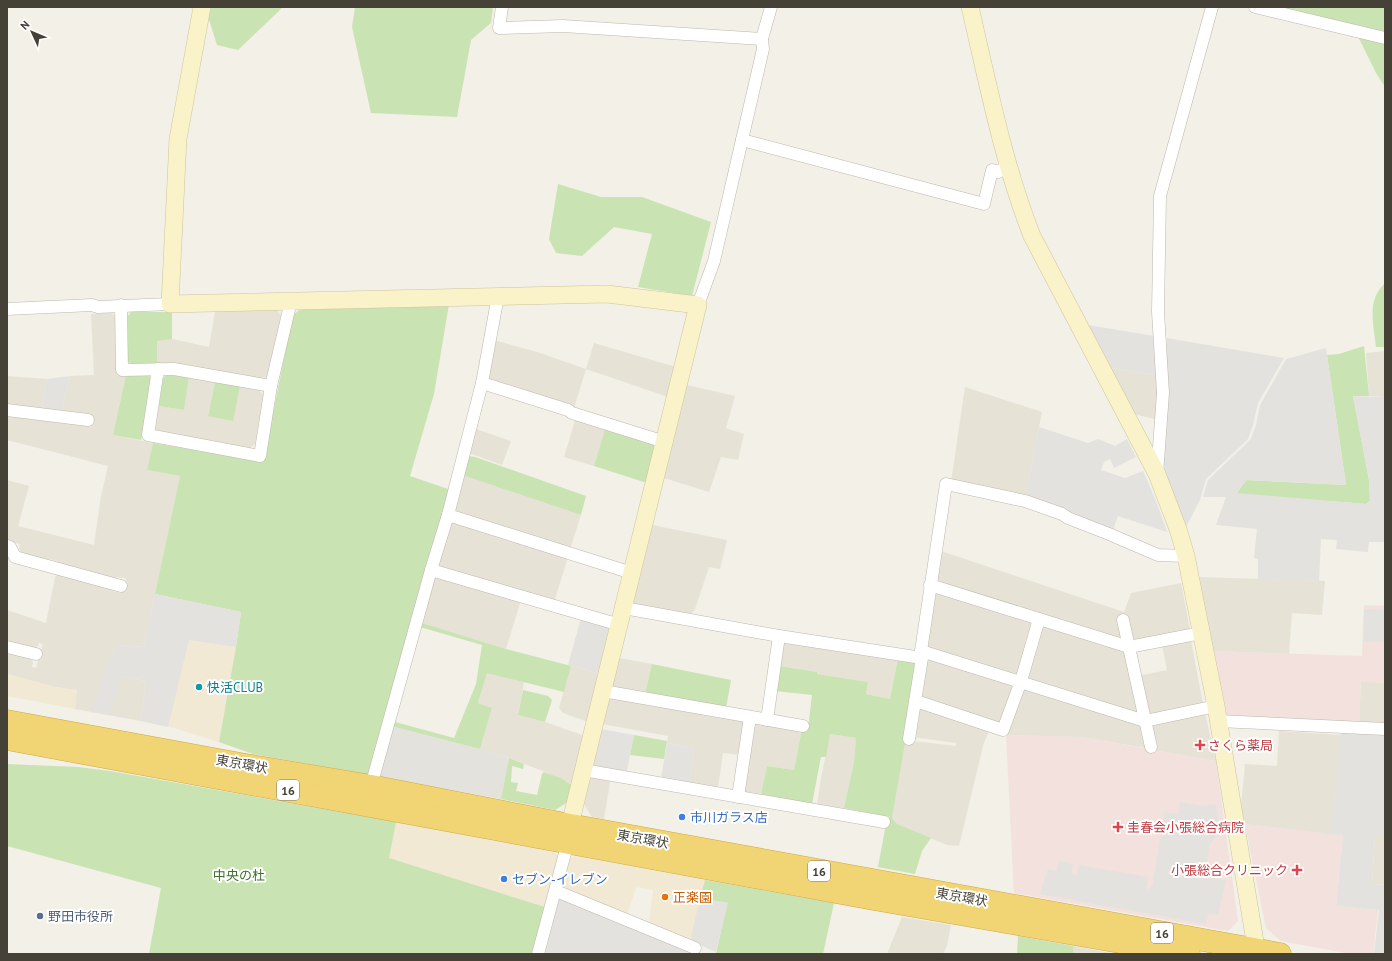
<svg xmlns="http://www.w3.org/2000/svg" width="1392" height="961" font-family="'PT Sans','Noto Sans JP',sans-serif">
<rect width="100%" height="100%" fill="#f2f0e7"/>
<g fill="#e6e2d6">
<path d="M276 309 281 315 267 376 262 380 176 363 157 364V340L172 339 209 347 215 311Z"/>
<path d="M112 313 116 317 117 376 126 375 113 435 153 443 147 470 180 476 144 647 116 645 106 667 122 677 146 681 141 721 75 709 76 690 55 687 7 674V651L29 657 33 662 32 667 36 668 43 644 39 643 38 646 32 650 7 644V610L46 623 55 577 59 573 110 587 112 591 121 593 125 590 127 582 125 578 117 577 113 580 61 565 57 561 50 559 47 562 22 554 19 549 20 544 7 541V480L29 486 18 526 94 545 101 496 108 466 7 440V413H61L70 376 94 375 91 314Z"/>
<path d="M494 340 537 352 586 369 594 343 676 367 668 397 586 369 574 408 485 380Z"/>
<path d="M1385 351V397L1369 396 1366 353Z"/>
<path d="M1111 368 1160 376 1159 420 1134 414Z"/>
<path d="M7 376 47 379 41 410 7 406Z"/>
<path d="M189 377 215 382 208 415 240 386 259 390 264 396 255 444 249 449 158 432 155 427 159 406 184 410Z"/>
<path d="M687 385 735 396 726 428 744 434 738 460 721 457 709 492 664 478Z"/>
<path d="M965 387 1042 412 1025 497 951 482Z"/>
<path d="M576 417 606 426 594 466 564 457Z"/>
<path d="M476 429 511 441 502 465 469 453Z"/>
<path d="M462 475 581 515 570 549 452 512Z"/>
<path d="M450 520 568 557 554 602 436 567Z"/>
<path d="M652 525 727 540 720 569 709 567 695 609 689 616 635 607 632 603Z"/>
<path d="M938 550 1124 612 1131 593 1181 583 1190 630 1135 642 1123 641 938 583 933 579Z"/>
<path d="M437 575 521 600 506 649 419 622 431 578Z"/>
<path d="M1198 577 1325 581 1322 615 1292 613 1289 654 1213 651Z"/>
<path d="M937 591 1032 621 1034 624 1018 673 1014 676 929 649 925 644 932 594Z"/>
<path d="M1045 625 1122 650 1126 654 1137 710 1134 714 1027 680 1041 628Z"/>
<path d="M1191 640 1203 704 1150 716 1138 676 1167 670 1162 645Z"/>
<path d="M783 642 898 658 890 699 866 694 868 682 817 674V672L779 666Z"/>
<path d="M932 657 1016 687 1002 723 998 725 923 699 920 695 927 660Z"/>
<path d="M619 658 652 664 645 694 612 689Z"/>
<path d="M571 666 600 674 588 722 563 713 559 708Z"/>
<path d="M487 672 524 682 518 715 545 722 585 736 573 786 561 778 509 758 480 749 492 708 478 703Z"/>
<path d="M1361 681 1385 683V725L1359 724Z"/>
<path d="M1026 688 1137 723 1143 727 1146 748 1081 737 1006 735 1022 691Z"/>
<path d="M610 696 747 720 741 755 723 753 718 787 689 782 694 748 667 743 668 736 602 724Z"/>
<path d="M922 707 989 730 983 746 959 846 947 845 896 824 892 818 905 740 956 746V743L912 737 918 709Z"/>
<path d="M1205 713 1216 761 1154 750 1150 730 1152 724Z"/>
<path d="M754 721 802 729 794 770 767 766 761 794 742 791Z"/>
<path d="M1279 731 1341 735 1331 829 1326 834 1245 824 1241 807 1245 764 1277 766Z"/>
<path d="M830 734 856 738 854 762 844 808 817 805 821 778Z"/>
<path d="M590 774 611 777 604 819 592 817 583 803Z"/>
<path d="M1375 836H1385V885L1372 884Z"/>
<path d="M902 917 951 925 947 946 943 954H887Z"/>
<path d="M1073 946 1116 954H1073Z"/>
</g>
<g fill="#f2e9d4">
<path d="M152 633 236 647 219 742 171 727 141 721Z"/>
<path d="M7 674 55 687 77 690 75 709 7 696Z"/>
<path d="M396 822 554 852 558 856 545 907 388 858Z"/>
<path d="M575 856 705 880 690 941 649 924 653 890 636 887 627 916 561 889 570 859Z"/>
</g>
<path fill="#e4e2dc" d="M391 726 480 749 509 758 501 799 378 777Z"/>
<g fill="#f2e1dc">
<path d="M1364 605 1385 606V683L1361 682 1359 724 1226 717 1213 651 1362 656Z"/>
<path d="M1006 735 1081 737 1216 761 1238 921 1228 931 1014 893Z"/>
<path d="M1245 824 1343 835 1336 906 1378 910 1373 954H1351L1281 941 1266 928Z"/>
</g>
<g fill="#c9e3b3" fill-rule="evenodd">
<path d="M205 7H283L238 50 217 45Z"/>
<path d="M355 7H493L491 23 471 40 457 117 371 113 352 27Z"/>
<path d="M1268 7H1385V87L1376 73 1354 28Z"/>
<path d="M558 184 601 197H642L711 222 692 296 638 287 652 234 614 227 582 256 556 253 549 239Z"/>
<path d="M1385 283V347H1376C1374 324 1366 301 1385 283Z"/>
<path d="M449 304 434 394 410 476 451 490 371 775 253 754 219 742 236 647 241 612 155 594 180 476 147 470 153 443 263 462 293 315 301 309Z"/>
<path d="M131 312H172V339L157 341V364L132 365 127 360V317Z"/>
<path d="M1364 346 1369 396H1353L1369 480 1370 501 1366 504 1236 494 1246 480 1346 485 1327 355 1339 354Z"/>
<path d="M147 374 152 379 141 440 113 435 126 375Z"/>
<path d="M167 374H174L189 377 184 410 159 406 163 378Z"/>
<path d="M215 382 240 386 233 421 208 416Z"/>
<path d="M606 426 657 445 647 483 594 466Z"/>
<path d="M468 456 475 457 586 496 581 515 462 475Z"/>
<path d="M419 622 506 649 571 666 564 692 487 673 478 703 492 708 480 749 391 726ZM420 627 482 645 476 684 454 738 395 722Z"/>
<path d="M898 658 912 661 918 668 892 818 897 824 931 838 922 851 915 874 878 867 886 824 890 817 844 808 854 762 856 738 830 734 826 757H821L812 804 761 794 767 766 794 770 802 729 808 730 812 695 775 691 779 666 817 672V674L868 682 866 694 890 699Z"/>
<path d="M652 664 731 680 726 708 645 694Z"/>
<path d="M523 690 548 696 552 700 545 722 518 715Z"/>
<path d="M634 735 667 741 664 759 630 755Z"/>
<path d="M509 758 524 764 523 769 512 766 511 782 518 783 516 791 537 795 542 774 544 772 561 778 573 786 568 802 555 810 501 799Z"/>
<path d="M7 764 78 767 110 771 396 822 389 858 545 907 532 954H149L161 888 7 846Z"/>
<path d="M705 880 834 903 823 954H716L727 903 700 898Z"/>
<path d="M1018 936 1073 946V954H1017Z"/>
</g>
<g fill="#e4e2df">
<path d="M1088 325 1161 337 1160 376 1111 368Z"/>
<path d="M1167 338 1284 358 1258 403 1253 425 1248 439 1206 479 1200 500 1185 529 1162 468 1167 372Z"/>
<path d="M1326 348 1346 485 1247 480 1236 493 1367 504 1370 501 1369 480 1353 396 1385 397V542H1369L1368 552H1366L1336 549 1337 540 1321 539 1319 581 1258 579V559L1254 558 1257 529 1216 525 1226 497H1203L1208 480 1251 439 1256 425 1260 405 1286 359Z"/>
<path d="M70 376 61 413 41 410 47 379Z"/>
<path d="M1039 427 1088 443 1098 439 1115 446 1127 439 1136 457 1114 468 1110 459 1104 462 1101 470 1125 478 1143 471 1158 506 1167 532 1118 516 1113 530 1025 497Z"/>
<path d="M155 594 241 612 236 647 189 640 168 727 141 721 146 681 122 677 109 715 91 712 106 667 116 645 144 647Z"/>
<path d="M1364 609 1385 610V642L1363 641Z"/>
<path d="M581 618 608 626 611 631 600 674 568 665Z"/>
<path d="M601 729 634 735 627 771 595 766 592 764Z"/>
<path d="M1341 731 1385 733V836H1375L1372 884 1385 885V954L1374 953 1379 910 1336 906 1343 835 1326 834 1331 828Z"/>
<path d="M667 743 694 748 689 782 661 778Z"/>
<path d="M1180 802 1202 806 1216 804 1221 832 1210 843 1204 878 1226 880 1218 915 1208 914 1206 924 1040 894 1048 869 1057 871 1059 861 1073 864 1071 874 1077 875 1079 865 1148 877 1146 890 1150 888 1152 886 1153 882 1165 812 1178 814Z"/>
<path d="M560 896 690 950 689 954H545Z"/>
<path d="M700 898 728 903 716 952 690 941Z"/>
</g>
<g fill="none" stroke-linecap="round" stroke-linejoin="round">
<defs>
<g id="street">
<path d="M502 7 499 28 563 26 762 39 771 7"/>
<path d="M1255 7 1385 38"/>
<path d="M742 140 984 204 992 170 998 172 1008 166"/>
<path d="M121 305 122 370 174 369 271 386"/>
<path d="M698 305 714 261 763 49 762 39"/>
<path d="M7 309 92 305 98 307 170 304"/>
<path d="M158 369 148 435 260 456 271 386 291 301"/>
<path d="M482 383 568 410 572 413 665 442"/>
<path d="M7 410 88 420"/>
<path d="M1157 474 1163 393 1158 312 1160 196 1212 7"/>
<path d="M448 515 632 573"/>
<path d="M7 546 10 547 15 557 121 586"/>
<path d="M431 570 620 625"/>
<path d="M930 585 1129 647 1201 633"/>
<path d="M624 608 779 636 922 658"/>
<path d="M1123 620 1151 747"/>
<path d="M7 647 36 654"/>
<path d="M921 651 1145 721 1216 706"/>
<path d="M1021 681 1039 619"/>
<path d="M603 691 803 726"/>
<path d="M916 701 1003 730 1021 681"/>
<path d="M767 720 779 636"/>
<path d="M1218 721 1385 729"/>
<path d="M909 739 922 658 921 651 946 484 1025 501 1062 514 1068 518 1109 534 1158 555 1186 556"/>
<path d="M583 770 884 822"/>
<path d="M371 786 431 570 448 515 482 383 498 296"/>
<path d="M738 797 750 717"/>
<path d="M556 891 695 948"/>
<path d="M538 954 568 842"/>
</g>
<g id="secondary">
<path d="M202 7 178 139 170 304 607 294 698 305 594 726 570 825 569 837"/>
<path d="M970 7C988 84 1003 162 1032 236L1157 474 1178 529 1186 556 1216 706 1257 954"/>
</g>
<g id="highway">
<path d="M7 721 246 765 371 786 570 825 1280 954"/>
<path d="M7 739 868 898 1189 954"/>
</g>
</defs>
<use href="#street" stroke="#bdb8ab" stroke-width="13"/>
<use href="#secondary" stroke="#cec59a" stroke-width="18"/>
<use href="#highway" stroke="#cfaa44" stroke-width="23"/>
<use href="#street" stroke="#fff" stroke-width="12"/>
<use href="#secondary" stroke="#faf3ca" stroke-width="17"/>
<use href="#highway" stroke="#f1d473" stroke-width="22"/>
</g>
<circle fill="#0f9aa8" stroke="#fff" stroke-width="1.5" cx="199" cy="687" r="4"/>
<g fill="#e0444e" stroke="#fff" stroke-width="1.5">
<path d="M1198 739h4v4h4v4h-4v4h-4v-4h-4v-4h4z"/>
<path d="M1116 821h4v4h4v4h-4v4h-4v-4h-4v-4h4z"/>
<path d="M1295 864h4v4h4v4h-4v4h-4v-4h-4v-4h4z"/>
</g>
<g fill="#3f7fe0" stroke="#fff" stroke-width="1.5">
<circle cx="682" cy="817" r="4"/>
<circle cx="504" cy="879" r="4"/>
</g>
<circle fill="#e8710a" stroke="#fff" stroke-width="1.5" cx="665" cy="897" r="4"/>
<circle fill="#5c6f8a" stroke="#fff" stroke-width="1.5" cx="40" cy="916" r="4"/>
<g text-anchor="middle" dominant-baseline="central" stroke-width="4" stroke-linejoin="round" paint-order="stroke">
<g fill="#fff" stroke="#7d7a73" stroke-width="1">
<rect x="277" y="780" width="22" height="20" rx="3"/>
<rect x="808" y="861" width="22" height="20" rx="3"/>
<rect x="1151" y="923" width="22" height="20" rx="3"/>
</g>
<g font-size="12" font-weight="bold" fill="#454137">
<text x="288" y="790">16</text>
<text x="819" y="871">16</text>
<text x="1162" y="933">16</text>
</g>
<g font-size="13" fill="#0d838f" stroke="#fff" text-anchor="start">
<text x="207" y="687">快活CLUB</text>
</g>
<g font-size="13" fill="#be3a42" stroke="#fff" text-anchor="start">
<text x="1208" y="745">さくら薬局</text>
<text x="1127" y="827">圭春会小張総合病院</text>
<text x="1288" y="870" text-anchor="end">小張総合クリニック</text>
</g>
<g font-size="13" fill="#454137" stroke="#fff">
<text transform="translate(242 764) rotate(10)">東京環状</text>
<text transform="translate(643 839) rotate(10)">東京環状</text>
<text transform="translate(962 897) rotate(10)">東京環状</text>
</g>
<g font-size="13" fill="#366cbe" stroke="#fff" text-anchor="start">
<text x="690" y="817">市川ガラス店</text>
<text x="512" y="879">セブン-イレブン</text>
</g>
<g font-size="13" fill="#41712f" stroke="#fff">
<text x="239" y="875">中央の杜</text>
</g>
<g font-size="13" fill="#c56008" stroke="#fff" text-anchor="start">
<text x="673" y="897">正楽園</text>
</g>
<g font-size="13" fill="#4e5e75" stroke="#fff" text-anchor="start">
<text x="48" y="916">野田市役所</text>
</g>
</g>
<rect width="1392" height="961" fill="none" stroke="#454137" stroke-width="16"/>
<g transform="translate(32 32) rotate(314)" stroke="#ffffff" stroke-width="3" paint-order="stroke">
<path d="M0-3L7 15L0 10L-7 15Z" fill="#454137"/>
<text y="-6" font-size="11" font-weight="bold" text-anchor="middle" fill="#454137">N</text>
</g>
</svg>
